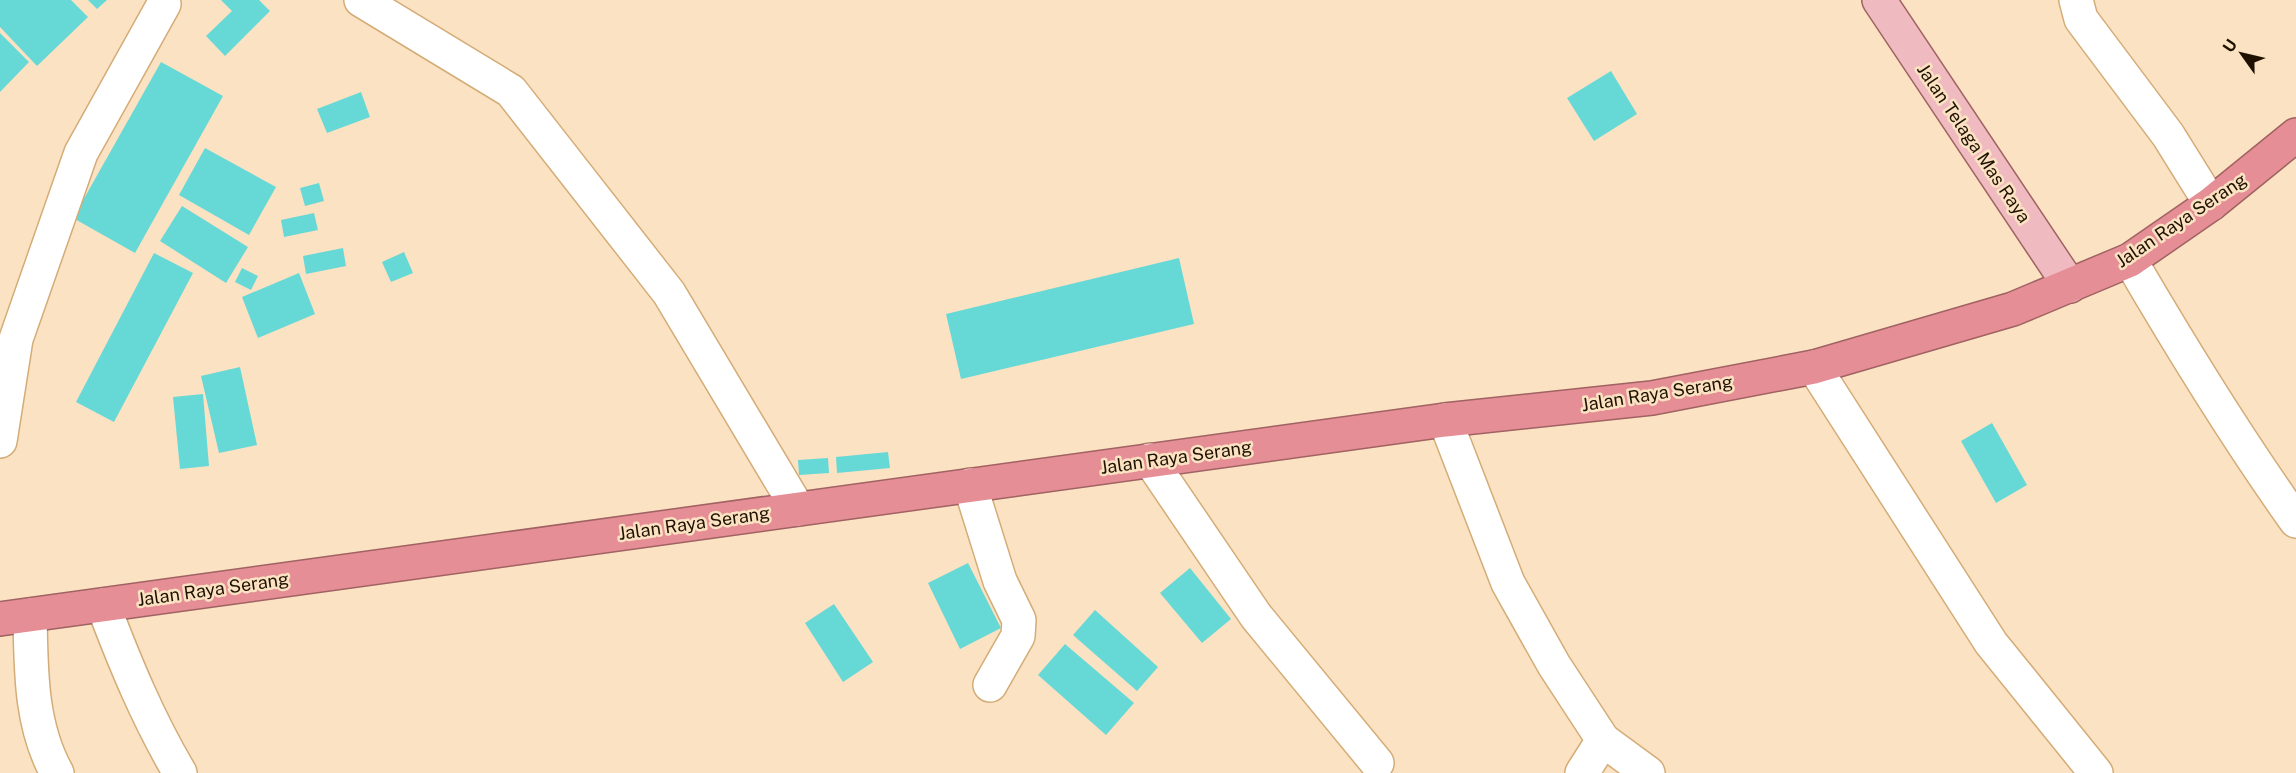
<svg xmlns="http://www.w3.org/2000/svg" width="2296" height="773" font-family="'Public Sans',sans-serif">
<rect width="100%" height="100%" fill="#fbe2c2"/>
<g fill="#66d9d7">
<path d="M0 0H71L88 17 37 66 0 27Z"/>
<path d="M88 0H107L97 9Z"/>
<path d="M221 0H259L270 11 225 56 206 36 232 11Z"/>
<path d="M0 33 29 62 0 92Z"/>
<path d="M161 62 223 96 135 253 73 218Z"/>
<path d="M1611 71 1637 114 1594 141 1567 98Z"/>
<path d="M361 92 370 117 327 133 317 109Z"/>
<path d="M205 148 276 187 249 235 179 195Z"/>
<path d="M319 183 324 201 305 206 300 188Z"/>
<path d="M182 206 248 247 226 283 160 241Z"/>
<path d="M314 213 318 230 284 237 281 220Z"/>
<path d="M343 248 346 266 306 274 303 256Z"/>
<path d="M404 252 413 273 391 282 382 262Z"/>
<path d="M154 253 193 273 114 422 76 402Z"/>
<path d="M1179 258 1194 324 961 379 946 314Z"/>
<path d="M242 268 258 276 251 290 235 282Z"/>
<path d="M299 273 315 314 258 338 242 297Z"/>
<path d="M240 367 257 445 219 453 201 376Z"/>
<path d="M203 394 209 466 180 469 173 397Z"/>
<path d="M1992 423 2027 485 1996 503 1961 441Z"/>
<path d="M888 452 890 468 837 473 836 457Z"/>
<path d="M828 458 829 473 799 475 798 460Z"/>
<path d="M968 563 1001 628 960 649 928 583Z"/>
<path d="M1190 568 1231 619 1202 643 1160 593Z"/>
<path d="M834 604 873 662 843 682 805 623Z"/>
<path d="M1095 610 1158 667 1137 691 1073 635Z"/>
<path d="M1065 644 1134 703 1106 735 1038 675Z"/>
</g>
<g fill="none" stroke-linecap="round" stroke-linejoin="round">
<defs>
<g id="minor">
<path d="M361 0 511 91 669 293 798 509"/>
<path d="M2076 0 2081 19 2168 135 2211 204"/>
<path d="M2130 260C2182 349 2236 437 2296 521"/>
<path d="M1814 367 1991 643 2096 773"/>
<path d="M1445 420 1508 583 1554 665 1603 740 1582 773"/>
<path d="M0 441 16 339 81 153 164 4"/>
<path d="M1150 460 1256 616 1377 763"/>
<path d="M970 485 1000 581 1019 620 1018 636 990 685"/>
<path d="M103 605C125 663 148 719 180 773"/>
<path d="M30 615C31 668 30 725 57 773"/>
<path d="M1603 740 1648 773"/>
</g>
<path id="major" d="M1879 0 2070 286"/>
<path id="highway" d="M0 619 1445 420 1652 398 1814 367 2013 309 2130 260 2211 204 2296 135"/>
</defs>
<use href="#minor" stroke="#d4ac77" stroke-width="36"/>
<use href="#major" stroke="#a06262" stroke-width="36"/>
<use href="#highway" stroke="#a06262" stroke-width="36"/>
<use href="#minor" stroke="#fff" stroke-width="33"/>
<use href="#major" stroke="#f0bbc0" stroke-width="33"/>
<use href="#highway" stroke="#e68e96" stroke-width="33"/>
</g>
<g text-anchor="middle" dominant-baseline="central" stroke-width="5" stroke-linejoin="round" paint-order="stroke">
<g font-size="18" fill="#1f1100" stroke="#fbe2c2">
<text transform="translate(1974 143) rotate(56)">Jalan Telaga Mas Raya</text>
<text transform="translate(2181 220) rotate(-34)">Jalan Raya Serang</text>
<text transform="translate(1657 393) rotate(-9)">Jalan Raya Serang</text>
<text transform="translate(1176 457) rotate(-8)">Jalan Raya Serang</text>
<text transform="translate(694 523) rotate(-8)">Jalan Raya Serang</text>
<text transform="translate(213 589) rotate(-8)">Jalan Raya Serang</text>
</g>
</g>
<g transform="translate(2242 54) rotate(304)" stroke="#fbe2c2" stroke-width="4.5" paint-order="stroke">
<path d="M0-4.5L10 22L0 15L-10 22Z" fill="#1f1100"/>
<text y="-9" font-size="16" font-weight="bold" text-anchor="middle" fill="#1f1100">U</text>
</g>
</svg>
